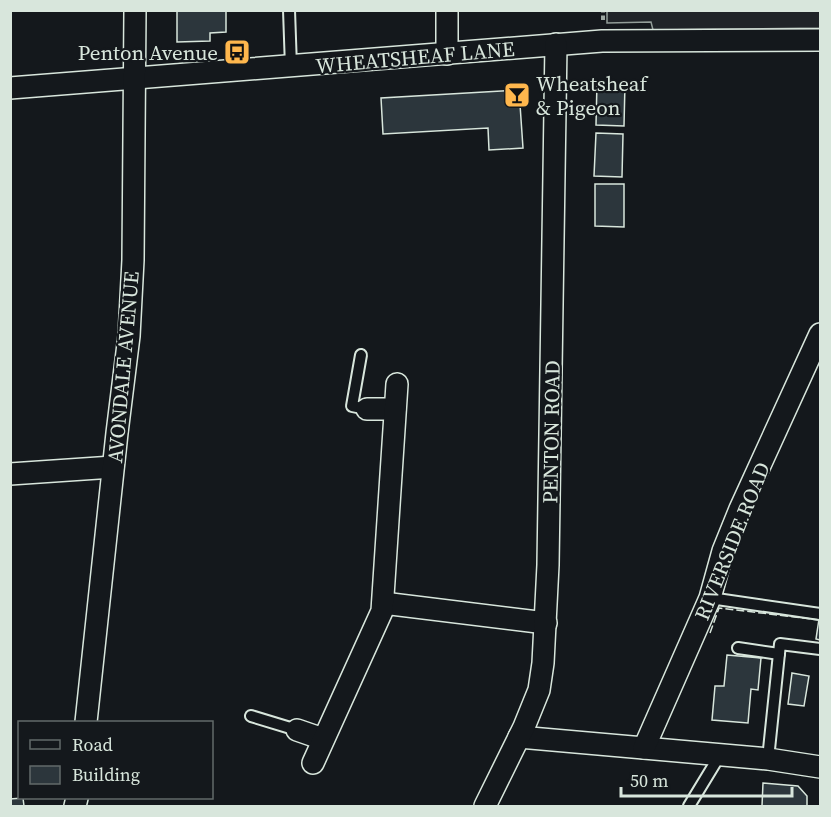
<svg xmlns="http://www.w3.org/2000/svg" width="831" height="817" font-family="'Source Serif 4',serif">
<rect width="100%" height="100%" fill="#14181c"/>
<path fill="#202428" stroke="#939e99" stroke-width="1.5" d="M607 11H820V28L653 30 651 22 607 23Z"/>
<g fill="#2c363c" stroke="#d8e6dc" stroke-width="1.5">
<path d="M177 10H226V32L210 33V41L177 42Z"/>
<path d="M597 82 625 83 624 126 596 125Z"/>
<path d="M519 90 523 148 489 150 488 128 383 134 381 98Z"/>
<path d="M596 133 623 134 622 177 594 176Z"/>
<path d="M595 184H624V227L595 226Z"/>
<path d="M819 619 820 620V640L816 639Z"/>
<path d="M727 655 761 658 758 690 751 689 748 723 712 720 715 686H724Z"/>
<path d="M792 673 809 676 804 706 788 704Z"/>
<path d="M763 783 798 786 807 796V806H762Z"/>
<path d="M23 798 24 806H10V799Z"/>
</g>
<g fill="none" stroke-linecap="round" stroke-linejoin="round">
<defs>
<g id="lane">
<path d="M289 10 291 67"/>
<path d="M361 355 352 406 367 409"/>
<path d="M710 598 820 614"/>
<path d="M738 648 779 654"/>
<path d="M251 716 297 730"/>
<path d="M768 759 780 644 820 649"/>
<path d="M689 806 720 755"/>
</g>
<g id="street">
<path d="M447 10V54"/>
<path d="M10 88 602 41 820 40"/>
<path d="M367 409H395"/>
<path d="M10 474 113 467"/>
<path d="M383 603 546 623"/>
<path d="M86 722 117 433 129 336 133 260 135 10"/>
<path d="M297 730 323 739"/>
<path d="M519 737 768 759 820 767"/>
<path d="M644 748 710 598 723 551 740 509 820 334"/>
<path d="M313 763 382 611 397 384"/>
<path d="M75 806 77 798"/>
<path d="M485 806 524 727 539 690 543 663 548 565 556 44"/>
</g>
</defs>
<use href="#lane" stroke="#d8e6dc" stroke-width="14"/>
<use href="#street" stroke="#d8e6dc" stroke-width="24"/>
<path stroke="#9da8a2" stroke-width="4" stroke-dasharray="4.5 3" stroke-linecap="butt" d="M603 20V10"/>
<use href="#lane" stroke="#14181c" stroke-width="10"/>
<use href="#street" stroke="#14181c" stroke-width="21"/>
<path stroke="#d8e6dc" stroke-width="1.5" stroke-dasharray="8 3" stroke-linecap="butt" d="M710 633 719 608 820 620"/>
</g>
<defs>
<symbol id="bus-square" viewBox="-11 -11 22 22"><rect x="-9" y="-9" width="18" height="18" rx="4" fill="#ffb74d" stroke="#14181c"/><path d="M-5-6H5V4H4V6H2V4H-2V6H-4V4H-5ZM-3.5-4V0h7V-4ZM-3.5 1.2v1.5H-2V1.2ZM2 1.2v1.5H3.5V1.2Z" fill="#111"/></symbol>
<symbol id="bar-square" viewBox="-11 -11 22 22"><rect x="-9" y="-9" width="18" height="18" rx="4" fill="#ffb74d" stroke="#14181c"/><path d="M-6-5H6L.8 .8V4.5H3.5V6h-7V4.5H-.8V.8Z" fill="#111"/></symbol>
</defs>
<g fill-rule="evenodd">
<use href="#bus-square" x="222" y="37" width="30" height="30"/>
<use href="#bar-square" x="502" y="80" width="30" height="30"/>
</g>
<g text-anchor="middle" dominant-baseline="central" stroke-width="4.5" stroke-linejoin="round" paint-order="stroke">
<g font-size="21" fill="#d8e6dc" stroke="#14181c" text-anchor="end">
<text x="218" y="52">Penton Avenue</text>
<text x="536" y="83" text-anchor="start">Wheatsheaf<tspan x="536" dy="24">&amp; Pigeon</tspan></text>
</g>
<g font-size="21" fill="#d8e6dc" stroke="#14181c">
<text transform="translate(415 57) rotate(-5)">WHEATSHEAF LANE</text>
<text transform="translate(123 367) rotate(-85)">AVONDALE AVENUE</text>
<text transform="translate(551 432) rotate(-89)">PENTON ROAD</text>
<text transform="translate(732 541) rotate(-68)">RIVERSIDE ROAD</text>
</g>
</g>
<rect width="831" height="817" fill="none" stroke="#d8e6dc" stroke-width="24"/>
<rect x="18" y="721" width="195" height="78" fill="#14181c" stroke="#626a69" stroke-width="1.5"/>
<rect x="30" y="740" width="30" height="9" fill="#14181c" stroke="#626a69" stroke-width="1.5"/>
<text x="72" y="751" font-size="18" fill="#d8e6dc">Road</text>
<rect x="30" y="766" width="30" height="18" fill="#2c363c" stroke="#626a69" stroke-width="1.5"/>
<text x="72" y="781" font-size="18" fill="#d8e6dc">Building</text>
<path d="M621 787v9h171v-9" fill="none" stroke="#d8e6dc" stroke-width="3"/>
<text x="630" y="787" font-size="18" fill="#d8e6dc" stroke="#14181c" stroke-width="4.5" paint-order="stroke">50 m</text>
</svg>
